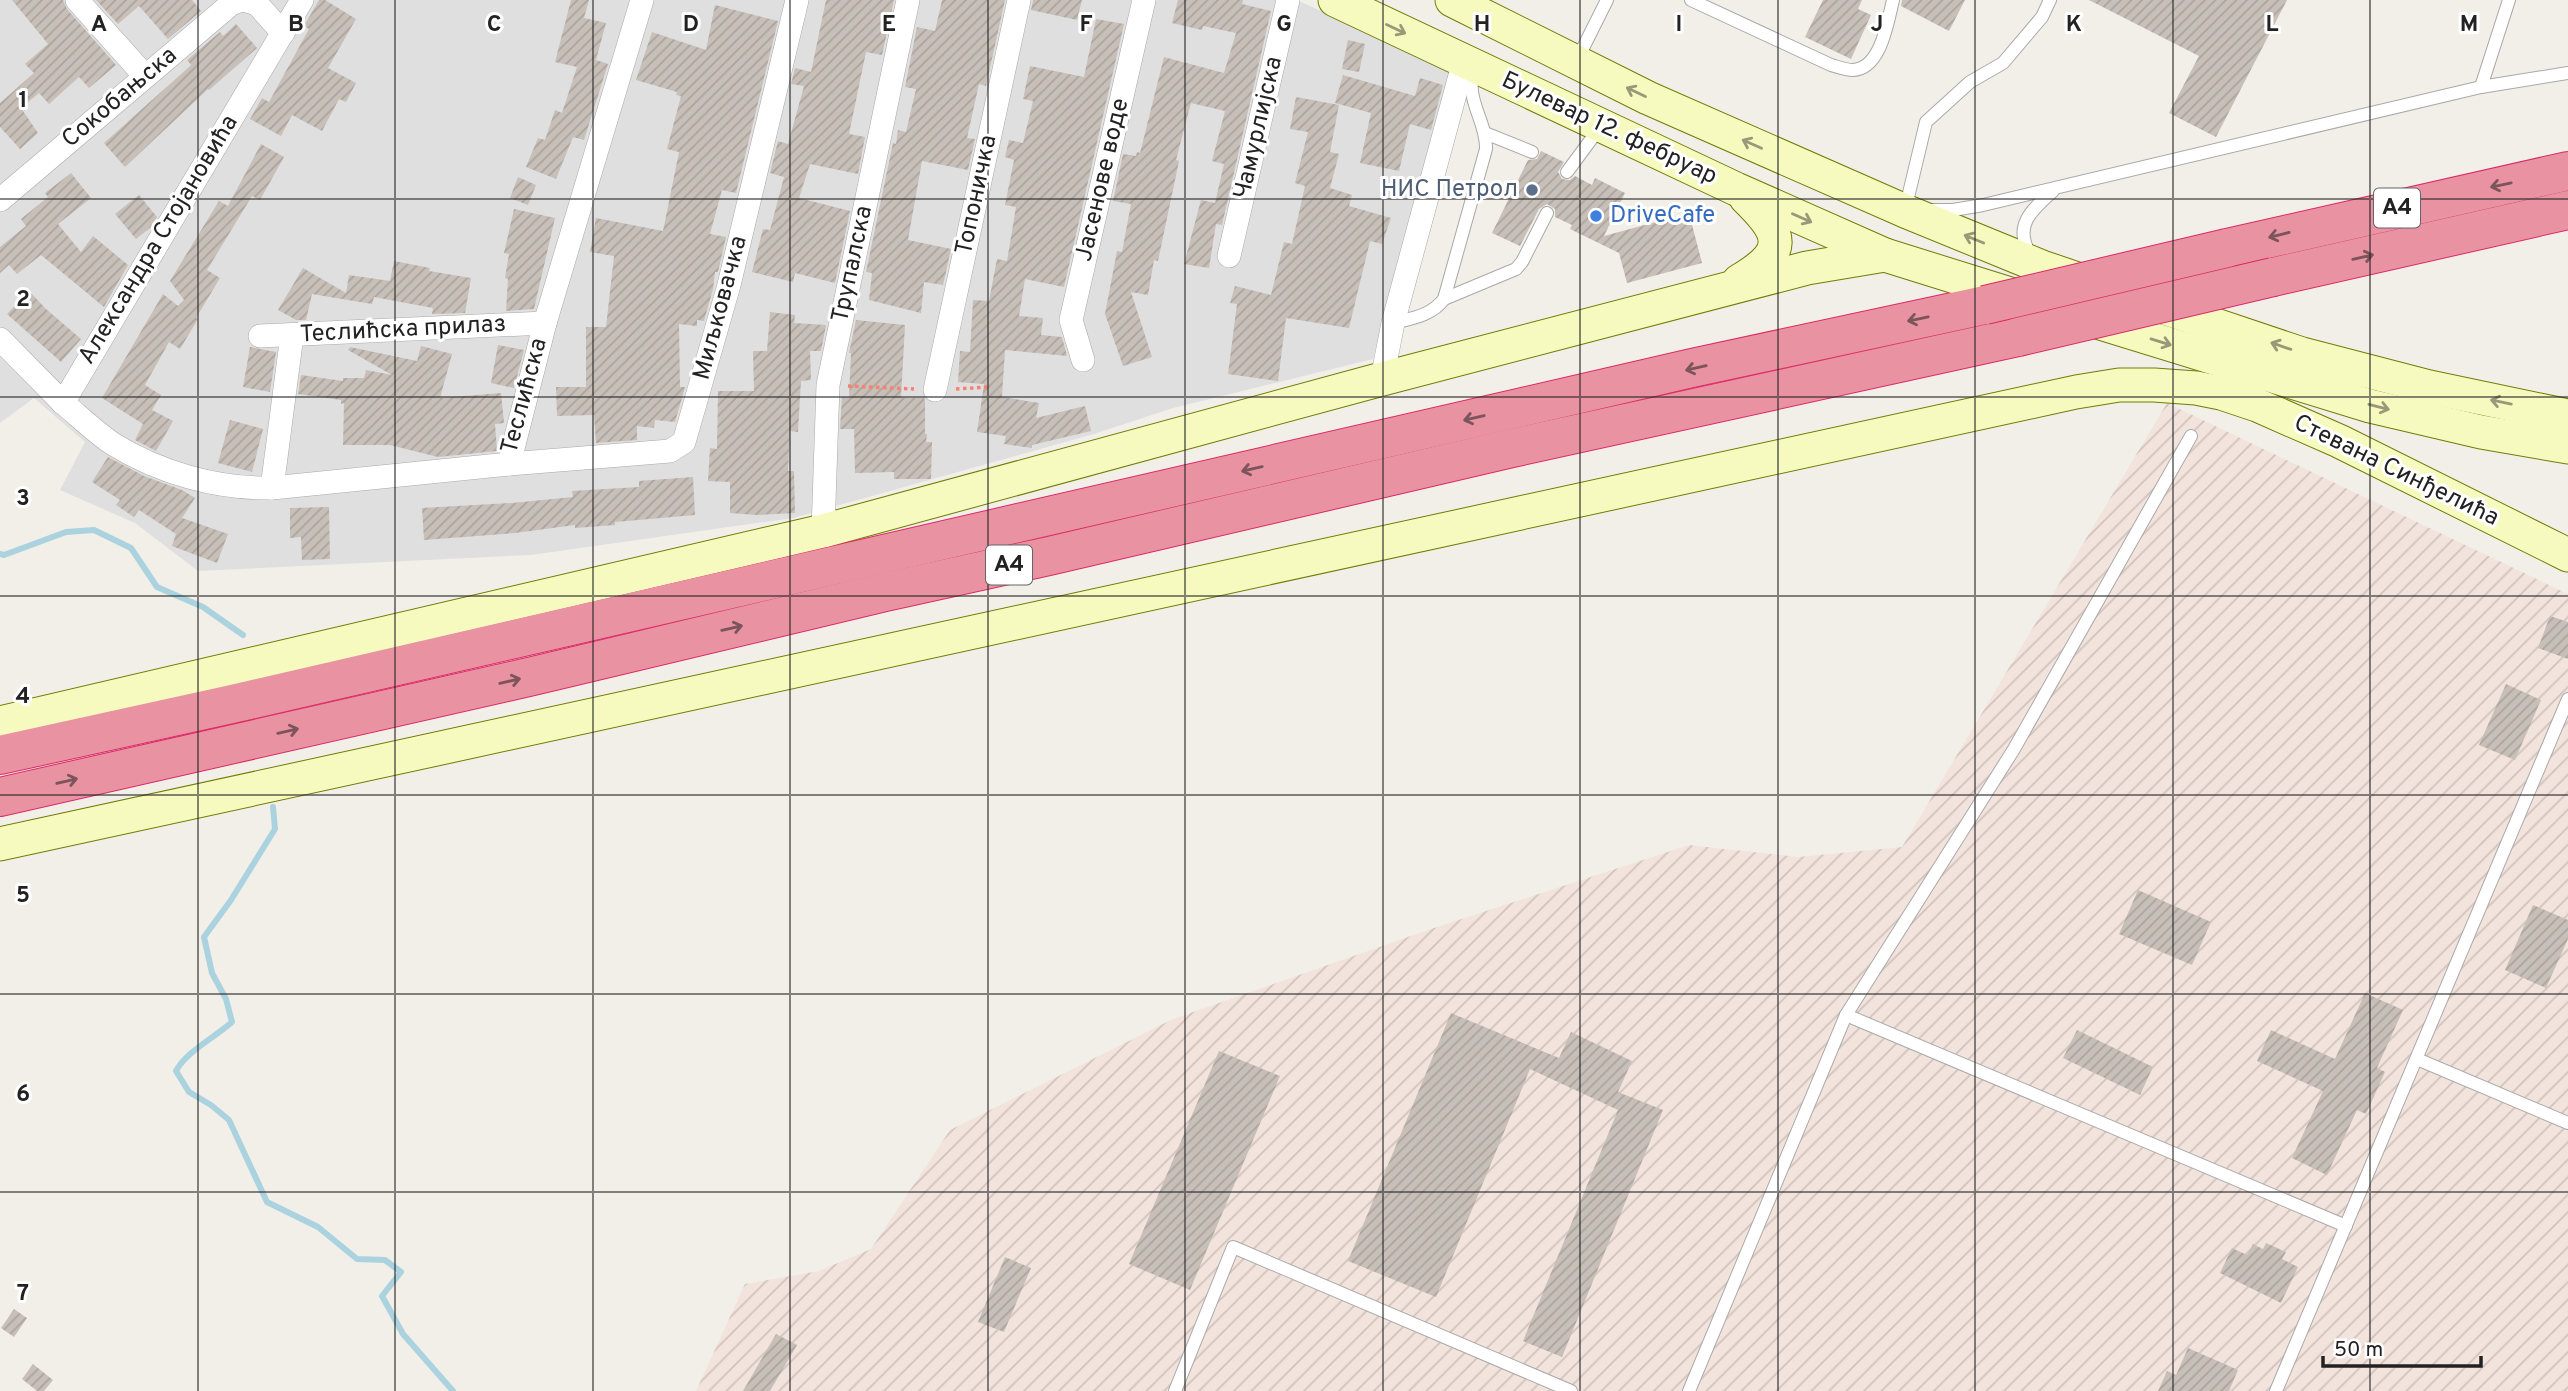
<svg xmlns="http://www.w3.org/2000/svg" width="2568" height="1391" font-family="Overpass,sans-serif">
<defs>
<pattern id="military-furrows" width="10" height="10" patternUnits="userSpaceOnUse" patternTransform="scale(1.75)"><rect width="10" height="10" fill="#f3e3dd"/><path d="M-1 1l2-2M0 10L10 0M9 11l2-2" fill="none" stroke="#d0c2bd"/></pattern>
<pattern id="building-hatch" width="6" height="6" patternUnits="userSpaceOnUse" patternTransform="scale(1.75)"><rect width="6" height="6" fill="#c7bfb8"/><path d="M-1 1l2-2M0 6l6-6M5 7l2-2" fill="none" stroke="#aba49e"/></pattern>
</defs>
<rect width="100%" height="100%" fill="#f2efe9"/>
<path fill="#e0dfdf" d="M0 0H1297L1453 71 1381 325 1373 359 1173 408 1094 434 793 518 531 555 198 571 135 523 60 490 85 442 34 398 0 423Z"/>
<path fill="url(#military-furrows)" d="M2167 403 2568 594V1391H696L745 1284 819 1271 871 1249 950 1130 1173 1019 1428 930 1689 845 1799 857 1902 847Z"/>
<g fill="none" stroke-linecap="round" stroke-linejoin="round">
<g stroke="#aad3df" stroke-width="6">
<path d="M0 554 4 555 66 532 94 530 131 548 157 587 203 607 243 635"/>
<path d="M273 807 275 829 231 900 204 937 212 973 226 999 232 1022C214 1038 187 1051 176 1071L189 1092 211 1105 229 1120 267 1202 318 1227 357 1259 385 1260 401 1272 382 1296 403 1334 453 1391"/>
</g>
</g>
<g fill="url(#building-hatch)">
<path d="M12 0H63L67 9 116 65 89 88 79 77 49 104 39 93 21 108 38 133 20 149 0 127V103L34 73 25 64 48 44Z"/>
<path d="M96 0H192L201 11 168 39 139 6 118 24Z"/>
<path d="M319 0H325L356 19 328 68 356 83 346 102 339 99 322 131 292 115 281 136 250 119 262 98 269 102 309 29 304 26Z"/>
<path d="M571 0H589L584 18 606 23 596 60 608 64 584 140 573 137 556 179 526 167 538 138 545 140 555 110 562 113 577 67 555 62Z"/>
<path d="M826 0H894L882 55 866 52 849 134 865 137 858 174 810 164 799 198 850 211 835 283 795 273 793 282 752 272 763 229 770 230 784 177 770 173 778 141 788 144 804 86 791 84 795 68 811 72Z"/>
<path d="M942 0H1005L986 86 979 84 967 138 975 139 968 170 922 161 908 240 951 249 943 285 924 282 921 313 869 300 872 273 866 272 893 143 896 144 898 130 906 132 916 89 905 87 917 27 935 31Z"/>
<path d="M1033 0H1082L1077 20 1031 10Z"/>
<path d="M1178 0H1243L1242 4 1271 11 1222 225 1216 224 1209 268 1184 264 1201 200 1215 203 1224 164 1212 161 1225 111 1191 103 1176 160 1179 161 1158 261 1154 260 1148 295 1131 292 1152 357 1123 366 1105 314 1117 251 1122 252 1131 204 1113 201 1123 154 1136 156 1137 152 1140 153 1164 57 1224 73 1236 33 1203 26 1202 30 1172 23Z"/>
<path d="M1823 0H1862L1858 9 1871 15 1851 59 1805 37Z"/>
<path d="M1902 0H1965L1949 31 1901 6Z"/>
<path d="M2089 0H2287L2216 137 2169 113 2199 56Z"/>
<path d="M715 5 778 21 736 193 722 190 710 234 726 237 718 272H715L713 289 704 321 697 320V326L679 324 680 387H685L675 422 655 420 654 428 637 426V440L596 443 594 415 557 416 556 387H586V327H606L614 256 590 252 596 218 663 231 679 152 667 149 681 96 676 95 677 92 636 80 652 32 706 50Z"/>
<path d="M1096 19 1124 24 1064 287 1025 279 1019 316 1043 318 1041 335 1062 337 1067 356 1005 350 1002 397 1039 403 1036 418 1085 406 1091 431 1032 445V448L1004 444 1006 436 977 432 984 384 958 382 960 351 970 352 973 300 989 301 997 259 1007 261 1016 207 1005 205 1014 160 1005 157 1009 140 1023 143 1033 101 1023 99 1030 66 1084 77Z"/>
<path d="M236 24 257 48 209 90 208 89 125 167 104 143 189 67 191 65 187 60 220 32 223 36Z"/>
<path d="M1348 40 1365 44 1359 72 1342 69Z"/>
<path d="M1343 75 1415 96 1420 78 1443 85 1431 130 1410 124 1399 171 1360 163 1371 113 1335 103Z"/>
<path d="M1296 97 1339 105 1330 152 1339 154 1330 188 1352 195 1349 206 1391 218 1382 244 1370 241 1349 328 1286 318 1278 381 1228 374 1237 304 1230 303 1235 286 1271 295 1284 242 1292 244 1305 186 1295 183 1308 132 1290 129Z"/>
<path d="M261 144 284 157 260 200 252 196 207 270 220 278 196 318 198 319 180 349 169 342 145 385 161 395 152 410 173 421 156 451 135 440 143 424 102 398 163 294 178 306 184 300 170 281 219 201 228 206Z"/>
<path d="M1541 151 1564 162 1558 172 1562 179 1570 180 1575 176 1592 185 1595 178 1625 193 1604 236 1689 213 1702 263 1627 283 1619 253 1570 229 1572 225 1555 217V209L1547 204 1539 209 1520 246 1492 233 1528 160 1537 159Z"/>
<path d="M71 173 91 198 58 224 81 252 93 236 128 265 104 307 41 255 17 274 9 265 0 273V247L26 226 21 219 48 197 45 193Z"/>
<path d="M518 177 536 185 528 205 510 198Z"/>
<path d="M139 195 157 217 151 227 136 239 115 214Z"/>
<path d="M514 209 555 218 534 309 506 311 508 279 505 278 509 254 504 253Z"/>
<path d="M394 261 430 268 429 271 471 278 465 313 432 314 433 308 374 297 372 304 312 294 306 320H296L278 310 303 268 346 293 349 275 390 281Z"/>
<path d="M29 291 46 309 81 339 61 362 7 314Z"/>
<path d="M770 312 795 315 794 323 826 325 821 351H810L811 380 801 381 798 432 790 431 788 471H794L795 513 757 515 730 513V482L708 481 710 448 717 449 718 391H754L753 351H767Z"/>
<path d="M856 320 905 325 901 398H924L925 400V434H927L926 442H932L931 479H894V472L855 473 854 429H840L842 397H849L851 353H849Z"/>
<path d="M498 345 524 350 514 388 491 383Z"/>
<path d="M421 346 452 354 440 398 501 393 504 423 495 424 497 451 438 457 390 445H343L344 403 341 404V400L298 394 301 375 343 381V378H364L366 370 392 375 348 350 350 347 417 361Z"/>
<path d="M250 347 276 352 270 392 243 387Z"/>
<path d="M230 420 263 429 252 472 218 463Z"/>
<path d="M108 457 144 476 182 490 195 498 182 518 228 534 217 563 172 546 176 534 139 510 134 517 116 505 120 500 92 482Z"/>
<path d="M693 477 695 515 615 522V525L575 528V525L515 533 424 540 422 508 512 503 573 497 572 491 639 487V481Z"/>
<path d="M329 507 330 559 302 560 301 537 290 538V508Z"/>
<path d="M2550 616 2568 622V659L2538 648Z"/>
<path d="M2506 684 2541 700 2515 760 2479 745Z"/>
<path d="M2138 890 2211 922 2192 965 2119 934Z"/>
<path d="M2533 905 2568 920V939L2546 988 2505 970Z"/>
<path d="M2365 993 2403 1010 2377 1068 2385 1072 2366 1114 2357 1110 2327 1175 2292 1158 2323 1091 2257 1061 2271 1030 2335 1059Z"/>
<path d="M1451 1013 1559 1058 1571 1032 1632 1061 1618 1092 1663 1110 1562 1357 1523 1341 1618 1110 1530 1069 1436 1297 1348 1261Z"/>
<path d="M2077 1030 2153 1067 2140 1095 2063 1058Z"/>
<path d="M1219 1051 1280 1076 1190 1290 1129 1264Z"/>
<path d="M2266 1243 2286 1252 2282 1259 2298 1267 2281 1303 2220 1273 2232 1248 2247 1255 2253 1244 2263 1249Z"/>
<path d="M1005 1257 1031 1268 1004 1332 978 1322Z"/>
<path d="M14 1309 27 1318 14 1337 1 1328Z"/>
<path d="M776 1334 797 1345 770 1391H743Z"/>
<path d="M2188 1348 2238 1370 2229 1391H2158L2167 1371 2176 1375Z"/>
<path d="M33 1364 53 1380 44 1391H37L22 1379Z"/>
</g>
<g fill="none" stroke-linecap="round" stroke-linejoin="round">
<defs>
<g id="lane">
<path d="M1691 0 1831 65C1838 67 1846 70 1853 70 1881 69 1888 21 1893 0"/>
<path d="M1576 62 1607 0"/>
<path d="M2481 87 2509 0"/>
<path d="M1485 133 1532 152"/>
<path d="M1567 172 1601 126"/>
<path d="M1905 210 1926 122 1970 82 2003 63 2042 17 2050 0"/>
<path d="M1933 210H1953L1983 205 2481 87 2568 73"/>
<path d="M2030 254C2013 225 2032 210 2053 191"/>
<path d="M1444 299 1516 269 1522 262 1547 213"/>
<path d="M1393 323C1413 318 1431 316 1444 299L1486 149C1487 120 1463 99 1475 67"/>
<path d="M1846 1015 2346 1226"/>
<path d="M2417 1059 2568 1123"/>
<path d="M1175 1391 1233 1247 1571 1391"/>
<path d="M1689 1391 1846 1015 2014 749 2191 436"/>
<path d="M2276 1391 2568 699"/>
</g>
<g id="street">
<path d="M77 0 145 76"/>
<path d="M244 0 257 4 283 33"/>
<path d="M0 200 231 4 242 0"/>
<path d="M1229 256 1288 0"/>
<path d="M260 336 545 323"/>
<path d="M0 339 63 403 302 0"/>
<path d="M1083 360 1071 320 1144 0"/>
<path d="M1382 379 1393 323 1464 61"/>
<path d="M935 390 1019 0"/>
<path d="M63 403C79 416 95 432 113 444 160 473 217 489 272 488L509 464 545 323 642 0"/>
<path d="M509 464 670 451 684 442 729 285 797 0"/>
<path d="M272 488 292 335"/>
<path d="M823 531 828 385 908 0"/>
</g>
<g id="secondary">
<path d="M1335 0 1736 189 1885 255"/>
<path d="M1452 0 1648 98 1905 211 2042 267 2092 284"/>
<path d="M1739 281C1788 252 1784 235 1746 198"/>
<path d="M2150 303 2302 354 2429 387 2568 416"/>
<path d="M2084 318 2370 406 2481 432 2568 447"/>
<path d="M0 723 823 531 1382 379 1807 268 1885 255 2026 299"/>
<path d="M0 844 2076 392 2119 385H2154L2196 388 2221 393 2257 405 2339 441 2568 555"/>
</g>
<g id="highway">
<path d="M2227 248 2568 171"/>
<path d="M2273 277 2568 210"/>
<path d="M0 755 232 704 1692 368 1985 305"/>
<path d="M0 797 533 676 885 592 1049 556 1512 448 2018 337"/>
</g>
</defs>
<use href="#lane" stroke="#a9a9a9" stroke-width="14"/>
<use href="#street" stroke="#a9a9a9" stroke-width="24"/>
<use href="#secondary" stroke="#707d05" stroke-width="35"/>
<use href="#highway" stroke="#dc2a67" stroke-width="40"/>
<g stroke="#fa8072" stroke-width="3.5" stroke-dasharray="3.5 3.5" stroke-linecap="butt">
<path d="M848 386 914 389"/>
<path d="M956 389 988 387"/>
</g>
<use href="#lane" stroke="#fff" stroke-width="12"/>
<use href="#street" stroke="#fff" stroke-width="23"/>
<use href="#secondary" stroke="#f7fabf" stroke-width="33"/>
<use href="#highway" stroke="#e892a2" stroke-width="38"/>
<defs>
<g id="highway-bridge">
<path d="M1985 305 2227 248"/>
<path d="M2018 337 2273 277"/>
</g>
</defs>
<use href="#highway-bridge" stroke="#dc2a67" stroke-width="40" stroke-linecap="butt"/>
<use href="#highway-bridge" stroke="#e892a2" stroke-width="38"/>
</g>
<defs><path id="oneway-shaft" d="M-6 0H5M1.5-3L5.5 0L1.5 3" fill="none" stroke-width="1.6" stroke-linecap="round" stroke-linejoin="round" transform="scale(1.75)"/></defs>
<g stroke="#979978">
<use href="#oneway-shaft" transform="translate(1396 29) rotate(25)"/>
<use href="#oneway-shaft" transform="translate(1636 92) rotate(-154)"/>
<use href="#oneway-shaft" transform="translate(1752 144) rotate(-156)"/>
<use href="#oneway-shaft" transform="translate(1802 218) rotate(24)"/>
<use href="#oneway-shaft" transform="translate(1974 239) rotate(-158)"/>
<use href="#oneway-shaft" transform="translate(2161 342) rotate(17)"/>
<use href="#oneway-shaft" transform="translate(2281 346) rotate(-161)"/>
<use href="#oneway-shaft" transform="translate(2501 402) rotate(-168)"/>
<use href="#oneway-shaft" transform="translate(2379 407) rotate(14)"/>
</g>
<g stroke="#7b545c">
<use href="#oneway-shaft" transform="translate(2501 185) rotate(168)"/>
<use href="#oneway-shaft" transform="translate(2279 235) rotate(166)"/>
<use href="#oneway-shaft" transform="translate(2363 257) rotate(-13)"/>
<use href="#oneway-shaft" transform="translate(1918 319) rotate(168)"/>
<use href="#oneway-shaft" transform="translate(1696 368) rotate(167)"/>
<use href="#oneway-shaft" transform="translate(1474 418) rotate(167)"/>
<use href="#oneway-shaft" transform="translate(1252 469) rotate(167)"/>
<use href="#oneway-shaft" transform="translate(732 628) rotate(-13)"/>
<use href="#oneway-shaft" transform="translate(510 681) rotate(-13)"/>
<use href="#oneway-shaft" transform="translate(288 731) rotate(-13)"/>
<use href="#oneway-shaft" transform="translate(67 781) rotate(-13)"/>
</g>
<path fill="none" stroke="#222" stroke-width="2" stroke-opacity="0.55" d="M198 0V1391M395 0V1391M593 0V1391M790 0V1391M988 0V1391M1185 0V1391M1383 0V1391M1580 0V1391M1778 0V1391M1975 0V1391M2173 0V1391M2370 0V1391M0 199H2568M0 397H2568M0 596H2568M0 795H2568M0 994H2568M0 1192H2568"/>
<circle fill="#5c6f8a" stroke="#fff" stroke-width="2.5" cx="1532" cy="190" r="7"/>
<circle fill="#3f7fe0" stroke="#fff" stroke-width="2.5" cx="1596" cy="216" r="7"/>
<g text-anchor="middle" dominant-baseline="central" stroke-width="6" stroke-linejoin="round" paint-order="stroke">
<g fill="#fff" stroke="#646464" stroke-width="2">
<rect x="2374" y="188.5" width="46" height="39" rx="5"/>
<rect x="986" y="545.5" width="46" height="39" rx="5"/>
</g>
<g font-size="23" font-weight="bold" fill="#222">
<text x="2397" y="208">A4</text>
<text x="1009" y="565">A4</text>
</g>
<g font-size="24" fill="#222" stroke="#fff">
<text transform="translate(120 98) rotate(-40)">Сокобањска</text>
<text transform="translate(1259 128) rotate(-77)">Чамурлијска</text>
<text transform="translate(1609 129) rotate(25)">Булевар 12. фебруар</text>
<text transform="translate(1103 180) rotate(-77)">Јасенове воде</text>
<text transform="translate(977 195) rotate(-78)">Топоничка</text>
<text transform="translate(159 240) rotate(-59)">Александра Стојановића</text>
<text transform="translate(853 264) rotate(-78)">Трупалска</text>
<text transform="translate(721 308) rotate(-75)">Миљковачка</text>
<text transform="translate(403 330) rotate(-3)">Теслићска прилаз</text>
<text transform="translate(525 396) rotate(-75)">Теслићска</text>
<text transform="translate(2396 471) rotate(26)">Стевана Синђелића</text>
</g>
<g font-size="24" fill="#4e5e75" stroke="#fff" text-anchor="end">
<text x="1518" y="190">НИС Петрол</text>
</g>
<g font-size="24" fill="#366cbe" stroke="#fff" text-anchor="start">
<text x="1610" y="216">DriveCafe</text>
</g>
</g>
<g font-size="23" text-anchor="middle" font-weight="bold" fill="#222" stroke="#fff" stroke-width="6" stroke-linejoin="round" paint-order="stroke">
<text x="99" y="31">A</text>
<text x="296" y="31">B</text>
<text x="494" y="31">C</text>
<text x="691" y="31">D</text>
<text x="889" y="31">E</text>
<text x="1086" y="31">F</text>
<text x="1284" y="31">G</text>
<text x="1482" y="31">H</text>
<text x="1679" y="31">I</text>
<text x="1877" y="31">J</text>
<text x="2074" y="31">K</text>
<text x="2272" y="31">L</text>
<text x="2469" y="31">M</text>
<text x="23" y="107">1</text>
<text x="23" y="306">2</text>
<text x="23" y="505">3</text>
<text x="23" y="703">4</text>
<text x="23" y="902">5</text>
<text x="23" y="1101">6</text>
<text x="23" y="1300">7</text>
</g>
<path d="M2323 1356v10h158v-10" fill="none" stroke="#222222" stroke-width="3.5"/>
<text x="2334" y="1356" font-size="21" fill="#222222" stroke="#ffffff" stroke-width="5" paint-order="stroke">50 m</text>
</svg>
